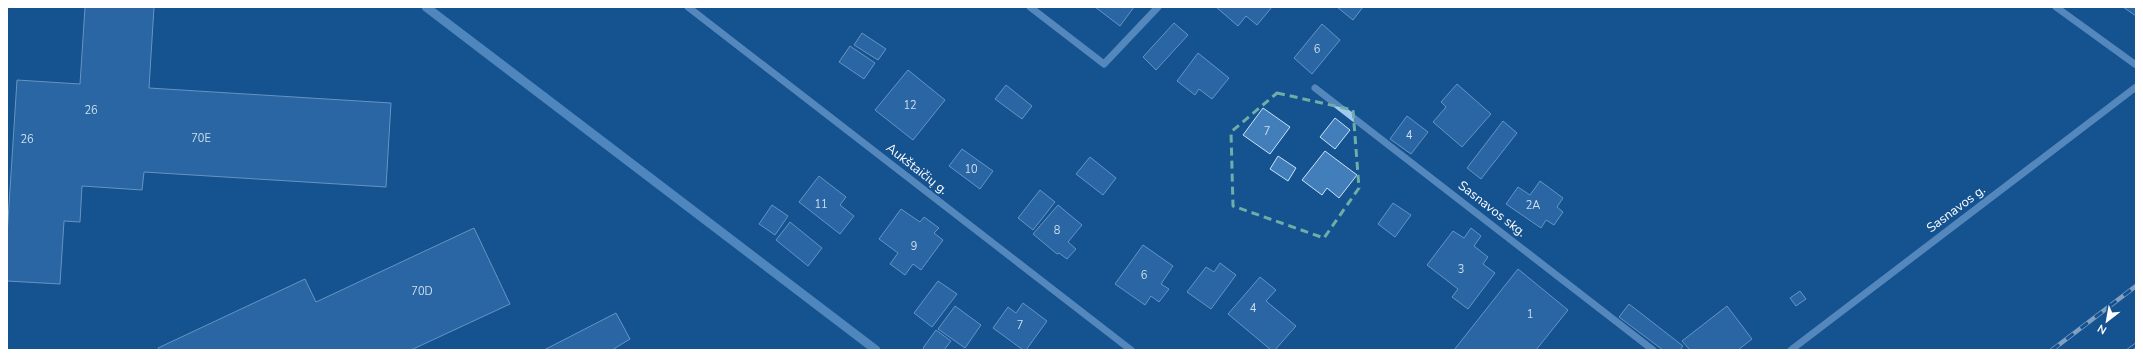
<svg xmlns="http://www.w3.org/2000/svg" width="2143" height="357" font-family="'Nunito Sans',sans-serif">
<rect width="100%" height="100%" fill="#155290"/>
<g fill="none" stroke-linecap="round" stroke-linejoin="round">
<path stroke="#93c6f3" stroke-width="9" d="M426 7 876 350"/>
</g>
<g fill="#427fba" stroke="#c8e3fc">
<path d="M85 7H154L149 88 391 103 386 187 144 172 142 190 82 186 80 222 64 221 60 284 7 281V236L17 80 80 84Z"/>
<path d="M1095 7H1134L1120 26Z"/>
<path d="M1216 7H1272L1257 25 1246 16 1238 26Z"/>
<path d="M1337 7H1363L1353 20Z"/>
<path d="M2123 7H2136V16Z"/>
<path d="M1174 23 1188 35 1156 70 1143 57Z"/>
<path d="M1322 24 1340 40 1312 74 1294 58Z"/>
<path d="M862 33 886 49 878 60 854 45Z"/>
<path d="M850 46 875 63 864 79 839 62Z"/>
<path d="M1198 53 1229 78 1212 99 1199 89 1195 95 1177 81Z"/>
<path d="M908 70 945 100 913 140 875 110Z"/>
<path d="M1457 84 1491 114 1462 147 1433 122 1446 107 1441 102Z"/>
<path d="M1006 85 1032 106 1022 119 995 99Z"/>
<path d="M1263 108 1290 127 1270 154 1243 135Z"/>
<path d="M1407 116 1428 132 1411 154 1390 139Z"/>
<path d="M1335 118 1350 130 1335 149 1320 137Z"/>
<path d="M1503 121 1517 133 1481 179 1467 168Z"/>
<path d="M962 149 993 171 980 189 949 166Z"/>
<path d="M1325 151 1357 175 1339 198 1327 188 1322 195 1302 180Z"/>
<path d="M1278 156 1296 168 1288 181 1270 169Z"/>
<path d="M1090 157 1116 178 1103 195 1076 174Z"/>
<path d="M819 176 846 197 840 205 854 216 840 234 799 202Z"/>
<path d="M1540 181 1563 198 1557 207 1563 212 1554 225 1546 220 1541 228 1506 204 1518 187 1530 195Z"/>
<path d="M1040 190 1055 202 1033 230 1018 218Z"/>
<path d="M1393 203 1411 215 1395 237 1378 224Z"/>
<path d="M772 205 788 216 775 235 759 224Z"/>
<path d="M1058 205 1082 225 1068 242 1076 249 1067 259 1059 253 1057 254 1033 234Z"/>
<path d="M901 209 920 222 924 217 939 228 934 233 943 240 921 270 913 264 905 275 890 264 898 253 879 239Z"/>
<path d="M790 222 822 248 808 266 776 240Z"/>
<path d="M474 228 510 304 411 350H159L158 348 305 279 316 302Z"/>
<path d="M1471 228 1481 236 1474 246 1488 257 1483 264 1495 273 1468 309 1452 297 1458 289 1427 265 1453 231 1464 238Z"/>
<path d="M1143 245 1173 266 1161 284 1169 289 1159 302 1151 296 1145 305 1115 284Z"/>
<path d="M1220 263 1236 275 1211 309 1187 292 1206 267 1214 272Z"/>
<path d="M1518 269 1568 310 1536 350H1454Z"/>
<path d="M1260 277 1276 290 1266 301 1296 326 1275 350H1271L1228 314Z"/>
<path d="M938 281 957 294 932 327 914 313Z"/>
<path d="M1800 291 1806 299 1796 306 1790 298Z"/>
<path d="M1023 303 1047 321 1026 350H1023L993 328 1008 307 1016 313Z"/>
<path d="M1629 304 1683 346 1680 350H1663L1619 317Z"/>
<path d="M955 306 981 325 965 348 938 329Z"/>
<path d="M1727 306 1752 339 1738 350H1690L1682 341Z"/>
<path d="M616 313 630 339 612 350H544Z"/>
<path d="M936 330 951 341 944 350H925L923 348Z"/>
</g>
<g fill="none" stroke-linecap="round" stroke-linejoin="round">
<g stroke="#a1caf1" stroke-width="7">
<path d="M688 7 1131 350"/>
<path d="M1030 7 1104 64 1158 7"/>
<path d="M2056 7 2136 65"/>
<path d="M1315 88 1653 350"/>
<path d="M1791 350 2136 87"/>
</g>
<defs>
<g id="rail">
<path d="M2052 350 2136 286"/>
<path d="M2129 350 2136 345"/>
</g>
</defs>
<use href="#rail" stroke="#fff" stroke-width="4.5"/>
<use href="#rail" stroke="#155290" stroke-width="3" stroke-dasharray="9" stroke-linecap="butt"/>
</g>
<path d="M0 0H2143V357H0ZM1277 93 1353 110 1359 188 1324 238 1233 206 1231 132Z" fill="#155290" fill-opacity=".55" fill-rule="evenodd"/>
<path fill="none" stroke="#6fada8" stroke-width="3" stroke-dasharray="8 5" stroke-linejoin="round" d="M1277 93 1353 110 1359 188 1324 238 1233 206 1231 132Z"/>
<g text-anchor="middle" dominant-baseline="central" stroke-width="4" stroke-linejoin="round" paint-order="stroke">
<g font-size="11" fill="#d0dfee">
<text x="1317" y="49">6</text>
<text x="910" y="105">12</text>
<text x="91" y="110">26</text>
<text x="1267" y="131">7</text>
<text x="1409" y="135">4</text>
<text x="201" y="138">70E</text>
<text x="27" y="139">26</text>
<text x="971" y="169">10</text>
<text x="821" y="204">11</text>
<text x="1533" y="205">2A</text>
<text x="1057" y="230">8</text>
<text x="914" y="246">9</text>
<text x="1461" y="269">3</text>
<text x="1144" y="275">6</text>
<text x="422" y="291">70D</text>
<text x="1253" y="308">4</text>
<text x="1530" y="314">1</text>
<text x="1020" y="325">7</text>
</g>
<g font-size="13" fill="#fff" stroke="#155290">
<text transform="translate(917 169) rotate(38)">Aukštaičių g.</text>
<text transform="translate(1492 209) rotate(38)">Sasnavos skg.</text>
<text transform="translate(1956 209) rotate(-37)">Sasnavos g.</text>
</g>
</g>
<rect width="2143" height="357" fill="none" stroke="#ffffff" stroke-width="16"/>
<g transform="translate(2107 321) rotate(211)" stroke="#155290" stroke-width="3" paint-order="stroke">
<path d="M0-3L7 15L0 10L-7 15Z" fill="#ffffff"/>
<text y="-6" font-size="11" font-weight="bold" text-anchor="middle" fill="#ffffff">N</text>
</g>
</svg>
